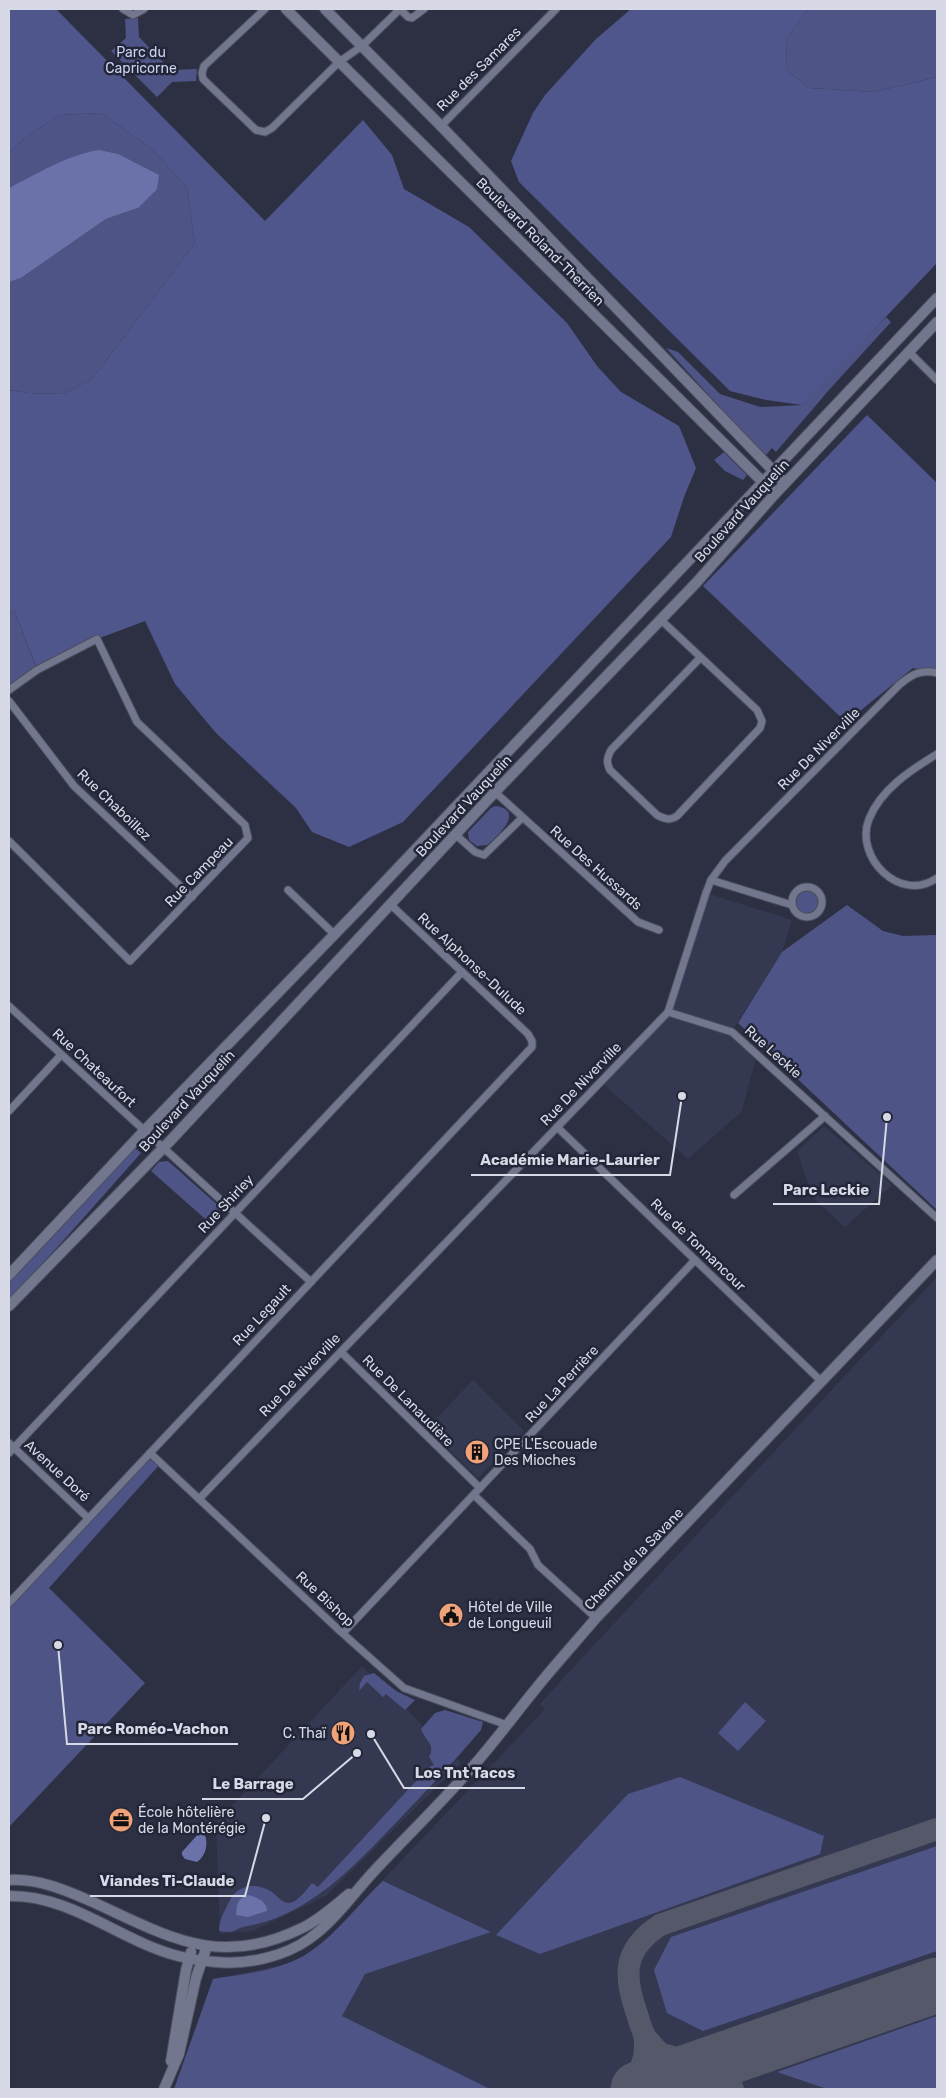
<svg xmlns="http://www.w3.org/2000/svg" width="946" height="2098" font-family="Rubik,sans-serif">
<rect width="100%" height="100%" fill="#2d3043"/>
<g fill="#343851">
<path d="M706 893 792 920 782 952 732 1031 757 1054 742 1111 688 1159 601 1082 668 1012Z"/>
<path d="M824 1126 892 1185 845 1227 813 1198 797 1151Z"/>
<path d="M937 1277V2089H178L213 1979 307 1960 545 1709 540 1704 579 1661Z"/>
<path d="M473 1380 524 1431 478 1478 427 1428Z"/>
<path d="M362 1666 461 1763 326 1896 253 1931 220 1934 216 1823Z"/>
</g>
<g fill="#4e5485">
<path d="M808 9H937V77L874 92 809 88 786 69 787 38Z"/>
<path d="M138 18 139 37 171 70 197 69 196 81 172 82 157 97 111 51 126 38 125 19Z"/>
<path d="M101 113 151 148 187 188 195 243 92 379 63 394 28 393 9 390V282L21 278 106 219 138 208 89 152 9 188V153L26 137 59 115Z"/>
<path d="M886 317 891 322 829 390 776 452 772 448 766 455H763L666 348 678 352 720 394 760 407 802 405 831 372Z"/>
<path d="M724 452 747 475 743 480 725 471 714 460Z"/>
<path d="M14 610 37 670 9 690V613Z"/>
<path d="M495 806C526 810 498 836 487 845L477 846 469 840 468 832 491 808Z"/>
<circle cx="808" cy="903" r="12"/>
<path d="M847 905 883 931 903 936 937 935V1210L738 1023 782 952Z"/>
<path d="M135 1148 141 1153C97 1202 55 1252 9 1299V1282Z"/>
<path d="M168 1161 221 1208 220 1217 212 1225 151 1171 159 1162Z"/>
<path d="M150 1453 161 1463 49 1588 145 1683 9 1827V1606L88 1518Z"/>
<path d="M374 1673 396 1691 415 1700 405 1710 386 1694 383 1697 367 1682 359 1691 360 1683 364 1676Z"/>
<path d="M745 1702 766 1721 738 1751 718 1733Z"/>
<path d="M445 1710 483 1722 481 1730C457 1758 432 1785 406 1812 362 1858 314 1914 248 1926 234 1928 237 1934 219 1931 219 1920 224 1912 229 1902 237 1884 256 1882 272 1892 278 1896 281 1903 289 1903 298 1902 306 1890 312 1883L318 1887 429 1767 434 1765 429 1757C436 1744 425 1741 421 1729L435 1713Z"/>
<path d="M680 1777 824 1836 820 1854 540 1954 496 1935 628 1794Z"/>
<path d="M937 1846V1951L703 2031 667 2013 654 1970 671 1937Z"/>
<path d="M383 1881 491 1932 365 1974 342 2016 490 2089H174L213 1979C243 1974 278 1971 305 1955 336 1936 357 1905 383 1881Z"/>
<path d="M937 2016V2089H827L777 2072Z"/>
</g>
<g fill="#4f568b">
<path d="M9 9 57 10 265 221 363 120 392 155 404 189 469 227 567 323 597 366 621 392 679 426 696 468 684 497 671 537 403 822 349 847 312 832 296 808 216 733 175 684 145 621 97 639 37 669 14 610 9 613V390L28 393 63 394 92 379 195 243 187 188 151 148 101 113 59 115 26 137 9 153Z"/>
<path d="M631 9H808L787 38 786 69 809 88 874 92 937 77V263L802 405 766 400 730 391 519 182 511 161 533 113 545 95 596 39Z"/>
<path d="M867 415 937 483V673L913 668 860 711 849 725 703 586Z"/>
</g>
<g fill="#6a72a9">
<path d="M99 150 118 154 159 175 157 189 138 208 106 219 21 278 9 282V188C37 174 67 155 99 150Z"/>
<path d="M200 1832 204 1833C209 1843 206 1856 197 1862L185 1859 182 1855V1852Z"/>
<path d="M248 1895C257 1897 267 1901 267 1911L248 1917 236 1915C237 1905 237 1898 248 1895Z"/>
</g>
<g fill="none" stroke-linecap="round" stroke-linejoin="round">
<g stroke="#545869" stroke-width="22">
<path d="M666 2055 684 2061 710 2064"/>
<path d="M683 2073C669 2062 656 2051 645 2036 641 2029 639 2019 636 2011 623 1973 624 1949 660 1925L937 1829"/>
<path d="M623 2089C641 2073 648 2058 644 2034"/>
<path d="M733 2089C706 2067 738 2055 755 2048"/>
</g>
<path stroke="#545869" stroke-width="55" d="M638 2089 937 1985"/>
<defs>
<g id="street">
<path d="M123 9 133 15 144 9"/>
<path d="M265 9 204 66 202 73 203 79 256 130 265 132 272 128 339 62 362 46 400 9"/>
<path d="M400 9 408 17 412 18 424 9"/>
<path d="M441 126 556 9"/>
<path d="M910 353 937 380"/>
<path d="M661 620 757 710 762 721 760 728 677 816C670 821 665 819 657 815L610 770C606 762 607 758 611 750L700 658"/>
<path d="M9 690 37 670 97 639 137 722 245 825 248 838 130 961 9 841"/>
<path d="M9 701 74 786 192 897"/>
<path d="M937 754C911 770 881 789 869 819 854 857 900 904 937 878"/>
<path d="M495 792 638 922 659 930"/>
<path d="M456 835 475 852 484 855 522 818"/>
<path d="M711 880 792 905"/>
<circle cx="807" cy="902" r="15"/>
<path d="M288 890 334 934"/>
<path d="M9 1006C109 1099 210 1190 311 1282"/>
<path d="M668 1012 732 1032 937 1218"/>
<path d="M9 1111 61 1055"/>
<path d="M557 1127 821 1381"/>
<path d="M734 1195 825 1116"/>
<path d="M341 1352 480 1488"/>
<path d="M9 1443 88 1518"/>
<path d="M9 1453 462 972"/>
<path d="M150 1453 340 1631 404 1688 507 1725"/>
<path d="M474 1495 530 1549 538 1565 596 1618"/>
<path d="M199 1499 668 1012 706 893 711 880 725 861 899 685C911 675 920 669 937 673"/>
<path d="M9 1603 532 1047V1041L528 1034 390 904"/>
<path d="M343 1633 695 1260"/>
</g>
<g id="secondary">
<path d="M286 9 775 494"/>
<path d="M325 9 441 126 785 483"/>
<path d="M9 1275 144 1131 361 907 937 298"/>
<path d="M9 1306 171 1140 495 792 696 583 775 494 937 322"/>
<path d="M9 1880C39 1878 68 1891 95 1903 169 1937 219 1968 300 1929 318 1921 334 1906 349 1894"/>
<path d="M9 1896C72 1895 120 1941 178 1956 190 1959 203 1961 216 1962 246 1965 284 1957 309 1939 336 1920 354 1892 377 1868 407 1836 439 1805 468 1772 496 1741 520 1707 547 1675 563 1656 580 1637 596 1618L937 1260"/>
<path d="M171 2061 186 1970 191 1952"/>
<path d="M164 2089 179 2054 196 1978 207 1946"/>
</g>
</defs>
<use href="#street" stroke="#4b4e5e" stroke-width="9"/>
<use href="#secondary" stroke="#4b4e5e" stroke-width="12"/>
<use href="#street" stroke="#73778d" stroke-width="7"/>
<use href="#secondary" stroke="#73778d" stroke-width="10"/>
</g>
<defs>
<symbol id="building-disc" viewBox="-11 -11 22 22"><circle r="9.5" fill="#f0a278" stroke="#232638"/><path d="M-4-6H4V6H1V3H-1V6H-4ZM-2.5-4.3h1.7v1.8h-1.7ZM.8-4.3h1.7v1.8H.8ZM-2.5-1h1.7V.8h-1.7ZM.8-1h1.7V.8H.8Z" fill="#111"/></symbol>
<symbol id="civic-disc" viewBox="-11 -11 22 22"><circle r="9.5" fill="#f0a278" stroke="#232638"/><path d="M-.6-6.5H3V-4.5H.6V-3L4-1V1h2V6H-6V1h2V-1L-.6-3ZM-1.2 2.5V6h2.4V2.5Z" fill="#111"/></symbol>
<symbol id="restaurant-disc" viewBox="-11 -11 22 22"><circle r="9.5" fill="#f0a278" stroke="#232638"/><path d="M-5-6h1v4h1v-4h1v4h1v-4h1v5L-1.5 .5V6h-2V.5L-5-1ZM5-6V6H3V1.5H1.5Q1.5-4 5-6Z" fill="#111"/></symbol>
<symbol id="office-disc" viewBox="-11 -11 22 22"><circle r="9.5" fill="#f0a278" stroke="#232638"/><path d="M-6-3h4V-5.5h4V-3h4V5H-6ZM-1-4.5V-3h2v-1.5ZM-6 0V1H6V0Z" fill="#111"/></symbol>
</defs>
<g fill-rule="evenodd">
<use href="#building-disc" x="463" y="1438" width="28" height="28"/>
<use href="#civic-disc" x="437" y="1601" width="28" height="28"/>
<use href="#restaurant-disc" x="329" y="1719" width="28" height="28"/>
<use href="#office-disc" x="107" y="1806" width="28" height="28"/>
</g>
<g text-anchor="middle" dominant-baseline="central" stroke-width="5" stroke-linejoin="round" paint-order="stroke">
<g font-size="14" fill="#c9d0f1" stroke="#232638">
<text x="141" y="52">Parc du<tspan x="141" dy="16">Capricorne</tspan></text>
</g>
<g font-size="14" fill="#d7dae6" stroke="#232638">
<text transform="translate(479 69) rotate(-45)">Rue des Samares</text>
<text transform="translate(540 242) rotate(45)">Boulevard Roland-Therrien</text>
<text transform="translate(742 511) rotate(-48)">Boulevard Vauquelin</text>
<text transform="translate(819 749) rotate(-45)">Rue De Niverville</text>
<text transform="translate(114 805) rotate(44)">Rue Chaboillez</text>
<text transform="translate(464 806) rotate(-47)">Boulevard Vauquelin</text>
<text transform="translate(596 868) rotate(42)">Rue Des Hussards</text>
<text transform="translate(199 872) rotate(-46)">Rue Campeau</text>
<text transform="translate(472 964) rotate(43)">Rue Alphonse-Dulude</text>
<text transform="translate(773 1052) rotate(42)">Rue Leckie</text>
<text transform="translate(94 1068) rotate(43)">Rue Chateaufort</text>
<text transform="translate(581 1084) rotate(-46)">Rue De Niverville</text>
<text transform="translate(187 1101) rotate(-47)">Boulevard Vauquelin</text>
<text transform="translate(226 1204) rotate(-47)">Rue Shirley</text>
<text transform="translate(698 1245) rotate(44)">Rue de Tonnancour</text>
<text transform="translate(262 1315) rotate(-47)">Rue Legault</text>
<text transform="translate(300 1375) rotate(-46)">Rue De Niverville</text>
<text transform="translate(562 1384) rotate(-47)">Rue La Perrière</text>
<text transform="translate(408 1401) rotate(45)">Rue De Lanaudière</text>
<text transform="translate(57 1471) rotate(43)">Avenue Doré</text>
<text transform="translate(634 1559) rotate(-46)">Chemin de la Savane</text>
<text transform="translate(325 1599) rotate(43)">Rue Bishop</text>
</g>
<g font-size="14" fill="#d7dae6" stroke="#232638" text-anchor="start">
<text x="494" y="1444">CPE L'Escouade<tspan x="494" dy="16">Des Mioches</tspan></text>
<text x="468" y="1607">Hôtel de Ville<tspan x="468" dy="16">de Longueuil</tspan></text>
<text x="326" y="1733" text-anchor="end">C. Thaï</text>
<text x="138" y="1812">École hôtelière<tspan x="138" dy="16">de la Montérégie</tspan></text>
</g>
</g>
<path fill="none" stroke="#d7dae6" stroke-width="2" d="M682 1096L670 1175H471M887 1117L879 1204H773M58 1645L67 1744H238M371 1734L404 1788H525M357 1753L303 1799H202M266 1818L245 1896H90"/>
<g fill="#d7dae6" stroke="#232638" stroke-width="2">
<circle cx="682" cy="1096" r="5"/>
<circle cx="887" cy="1117" r="5"/>
<circle cx="58" cy="1645" r="5"/>
<circle cx="371" cy="1734" r="5"/>
<circle cx="357" cy="1753" r="5"/>
<circle cx="266" cy="1818" r="5"/>
</g>
<g font-size="15" text-anchor="middle" font-weight="bold" fill="#d7dae6" stroke="#232638" stroke-width="5" stroke-linejoin="round" paint-order="stroke">
<text x="570" y="1165">Académie Marie-Laurier</text>
<text x="826" y="1195">Parc Leckie</text>
<text x="153" y="1734">Parc Roméo-Vachon</text>
<text x="465" y="1778">Los Tnt Tacos</text>
<text x="253" y="1789">Le Barrage</text>
<text x="167" y="1886">Viandes Ti-Claude</text>
</g>
<rect width="946" height="2098" fill="none" stroke="#d7dae6" stroke-width="20"/>
</svg>
